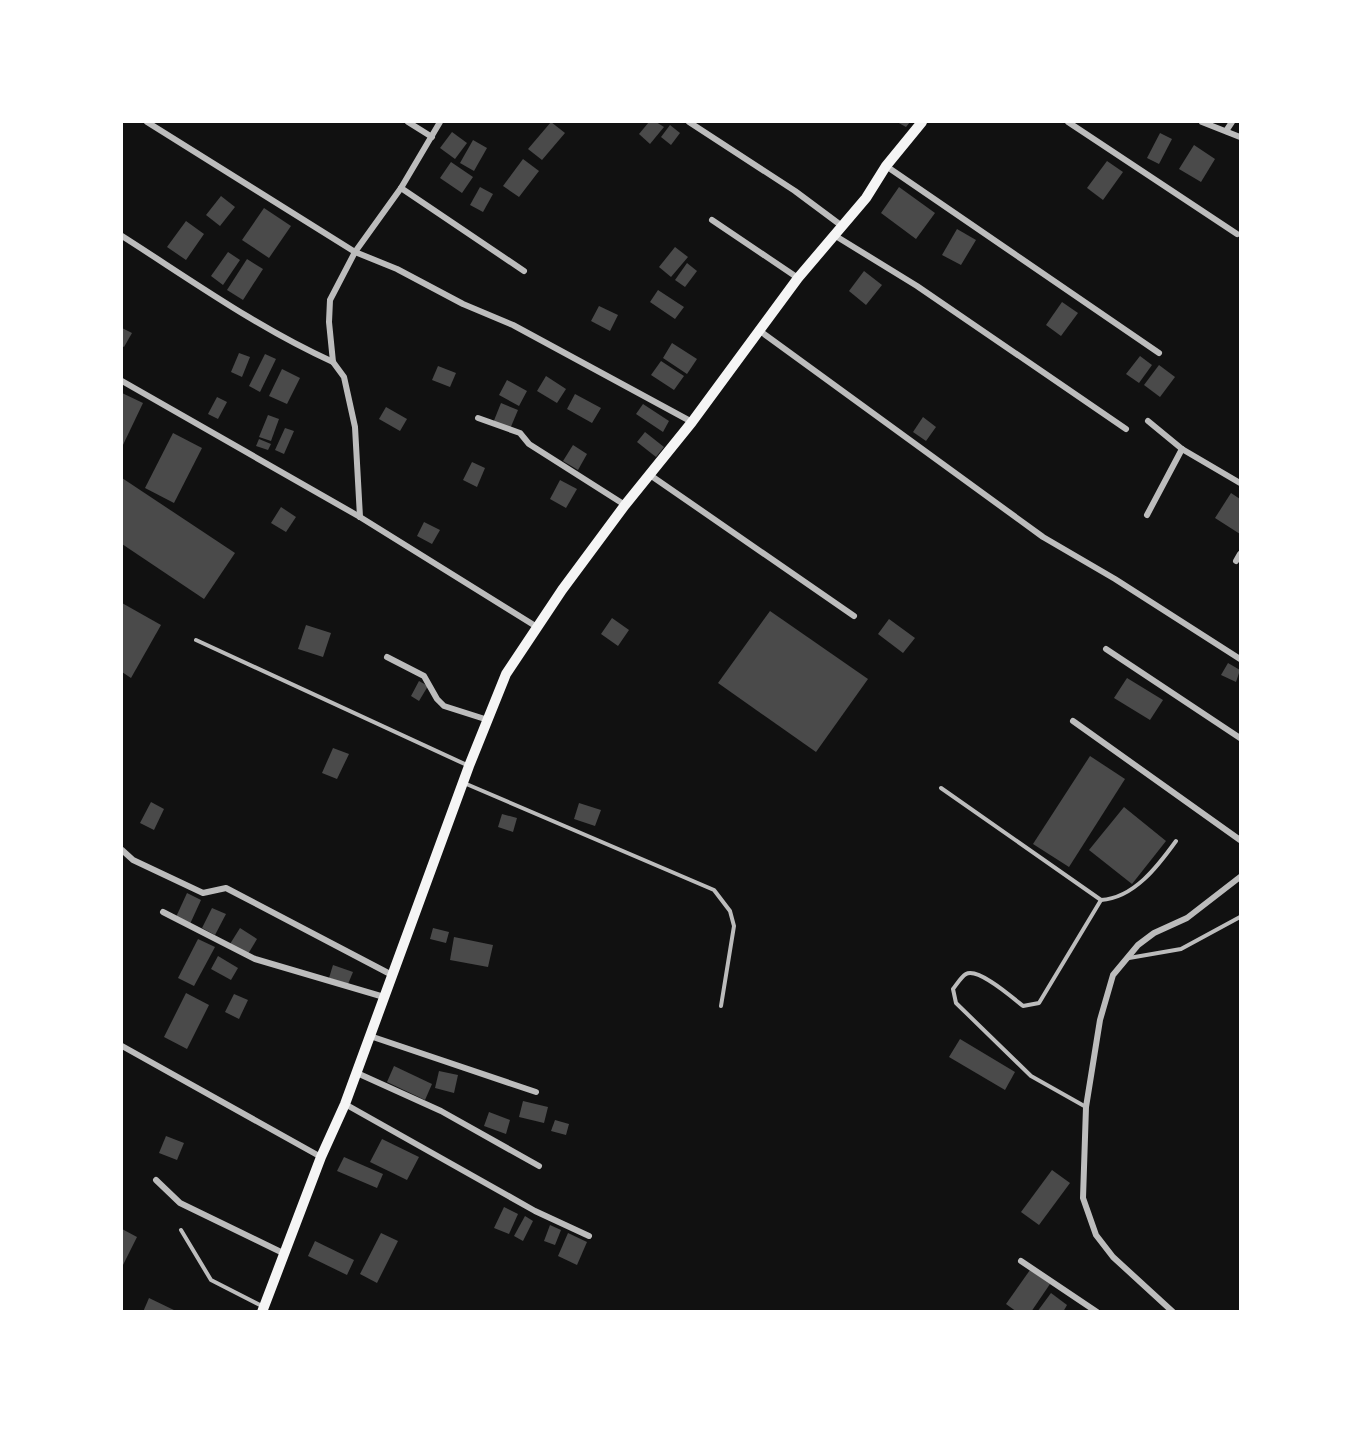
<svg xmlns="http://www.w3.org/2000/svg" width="1362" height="1433" font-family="'Public Sans',sans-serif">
<rect width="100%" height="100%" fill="#111"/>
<g fill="#4a4a4a">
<path d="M551 122 565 133 542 160 528 149Z"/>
<path d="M649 122H656L664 127 650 144 639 134Z"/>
<path d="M897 122H910L906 127Z"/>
<path d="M670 125 680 133 671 145 661 137Z"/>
<path d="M452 132 467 143 455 159 440 148Z"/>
<path d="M1160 133 1172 139 1159 164 1147 158Z"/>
<path d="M473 140 487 148 474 171 460 163Z"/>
<path d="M1194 145 1215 159 1201 182 1179 169Z"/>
<path d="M523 159 539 171 519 197 503 186Z"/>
<path d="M1107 161 1123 172 1103 200 1087 188Z"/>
<path d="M451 162 473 177 462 193 440 178Z"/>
<path d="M480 187 493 194 483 212 470 205Z"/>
<path d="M899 187 935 213 916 239 881 213Z"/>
<path d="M221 196 235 207 220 226 206 215Z"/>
<path d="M264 208 291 226 269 258 242 240Z"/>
<path d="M186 221 204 234 186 260 167 247Z"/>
<path d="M957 229 976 240 961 265 942 255Z"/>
<path d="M675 247 688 257 671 277 659 267Z"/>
<path d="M228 252 240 260 223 285 211 276Z"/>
<path d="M247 259 263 269 243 300 227 290Z"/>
<path d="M687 263 697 271 685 287 675 280Z"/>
<path d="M864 271 882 285 866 305 849 291Z"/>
<path d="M658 290 684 307 675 319 650 302Z"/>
<path d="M1062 302 1078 313 1061 336 1046 325Z"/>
<path d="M599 306 618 315 610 331 591 321Z"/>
<path d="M122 328 132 333 124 347 122 346Z"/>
<path d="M672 343 697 359 687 374 663 358Z"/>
<path d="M239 353 250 357 242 377 231 372Z"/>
<path d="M265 354 276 359 260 392 249 386Z"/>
<path d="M1140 356 1152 365 1139 383 1126 374Z"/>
<path d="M661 361 684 376 674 390 651 375Z"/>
<path d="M1159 365 1175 377 1160 397 1144 385Z"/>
<path d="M438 366 456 373 450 387 432 380Z"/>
<path d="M282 369 300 378 287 404 269 396Z"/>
<path d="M546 376 566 389 557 403 537 391Z"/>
<path d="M507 380 527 391 519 406 499 395Z"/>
<path d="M122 393 143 403 122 447Z"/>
<path d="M575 394 601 408 592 423 567 409Z"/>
<path d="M217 397 227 402 218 419 208 414Z"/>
<path d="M501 403 518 410 510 429 493 423Z"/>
<path d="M643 404 669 421 663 432 636 414Z"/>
<path d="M386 407 407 419 400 431 379 419Z"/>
<path d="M268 415 279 419 271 441 259 437Z"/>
<path d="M923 417 936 427 926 441 913 432Z"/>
<path d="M285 428 294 431 284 454 275 450Z"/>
<path d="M645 432 664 447 656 457 637 442Z"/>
<path d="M173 433 202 448 174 503 145 488Z"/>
<path d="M259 439 271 444 268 450 256 446Z"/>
<path d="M573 445 587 454 578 470 563 461Z"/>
<path d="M472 462 485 468 477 487 463 480Z"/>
<path d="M122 478 235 553 204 599 122 544Z"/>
<path d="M560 480 577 489 566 508 550 499Z"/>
<path d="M1231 493 1240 499V534L1215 518Z"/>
<path d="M281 507 296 517 286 532 271 523Z"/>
<path d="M424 522 440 530 432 544 417 536Z"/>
<path d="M122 603 161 625 131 678 122 672Z"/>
<path d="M770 611 868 679 816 752 718 683Z"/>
<path d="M612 618 629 630 618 646 601 634Z"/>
<path d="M889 619 915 638 903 653 878 634Z"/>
<path d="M306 625 331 633 323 657 298 649Z"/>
<path d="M1228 663 1240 670 1236 682 1221 675Z"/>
<path d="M1127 678 1163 700 1150 720 1114 698Z"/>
<path d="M419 681 428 686 419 701 411 696Z"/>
<path d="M333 748 349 754 337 779 322 773Z"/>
<path d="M1090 756 1125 779 1069 867 1033 844Z"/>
<path d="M151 802 164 809 154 830 140 823Z"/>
<path d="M579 803 601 810 595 826 574 819Z"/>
<path d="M1124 807 1166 841 1132 884 1089 850Z"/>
<path d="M502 814 517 818 513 832 498 827Z"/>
<path d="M187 893 201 900 190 924 176 917Z"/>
<path d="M212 908 226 914 215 935 202 928Z"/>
<path d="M240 928 257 939 248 954 230 944Z"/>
<path d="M433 928 449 932 446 943 430 939Z"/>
<path d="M454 937 493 945 488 967 450 960Z"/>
<path d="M198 939 215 947 194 986 178 978Z"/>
<path d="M218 956 238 968 231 980 211 969Z"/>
<path d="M333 965 353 972 348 984 329 978Z"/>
<path d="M186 993 209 1005 187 1049 164 1037Z"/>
<path d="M234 994 248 1000 239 1019 225 1012Z"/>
<path d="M960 1039 1015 1072 1005 1090 949 1057Z"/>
<path d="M394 1066 432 1084 425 1100 387 1082Z"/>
<path d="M439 1071 458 1075 454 1093 435 1088Z"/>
<path d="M523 1101 548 1107 544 1123 519 1117Z"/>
<path d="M489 1112 510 1120 506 1134 484 1126Z"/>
<path d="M555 1120 569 1124 566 1135 551 1131Z"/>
<path d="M166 1136 184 1143 177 1160 159 1153Z"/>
<path d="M382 1139 419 1157 407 1180 370 1162Z"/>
<path d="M344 1157 383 1174 377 1188 337 1171Z"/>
<path d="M1052 1170 1070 1183 1039 1225 1021 1212Z"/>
<path d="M504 1207 518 1214 509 1234 494 1228Z"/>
<path d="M525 1216 533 1221 523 1241 514 1236Z"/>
<path d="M550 1225 561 1230 555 1245 544 1241Z"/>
<path d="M122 1229 137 1237 122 1267Z"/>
<path d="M381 1233 398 1241 377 1283 360 1274Z"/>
<path d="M568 1233 587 1242 577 1265 558 1256Z"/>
<path d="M315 1241 354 1260 347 1275 308 1256Z"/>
<path d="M1030 1270 1050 1284 1031 1312H1017L1006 1304Z"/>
<path d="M1051 1293 1067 1305 1063 1312H1037Z"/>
<path d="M149 1298 178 1312H143Z"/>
</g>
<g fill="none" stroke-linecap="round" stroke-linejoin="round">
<g stroke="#bcbcbc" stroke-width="4">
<path d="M196 640 469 766"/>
<path d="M464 783 714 890 730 911 734 926 721 1006"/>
<path d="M941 788 1101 900"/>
<path d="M1129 958 1181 949 1240 917"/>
<path d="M1086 1107 1031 1076 956 1003 953 989C957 984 961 977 966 974 978 967 1013 998 1023 1006L1039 1003 1101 900C1134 898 1158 866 1176 841"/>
<path d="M181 1230 211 1280 264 1307"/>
</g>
<g stroke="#bcbcbc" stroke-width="6">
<path d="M147 122 355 252 397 269 463 304 513 325 692 422"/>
<path d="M408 122 432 137"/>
<path d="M689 122 795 191 842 226"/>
<path d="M1068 122 1237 234"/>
<path d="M1202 122 1240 137"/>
<path d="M1226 131 1232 122"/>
<path d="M886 166 1159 353"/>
<path d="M401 188 524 271"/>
<path d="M712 220 798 278"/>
<path d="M834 235 917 286 1126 429"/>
<path d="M122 236C191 280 258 328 333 362"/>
<path d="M760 331 1043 537 1115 579 1240 659"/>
<path d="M122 381 360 517 537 627"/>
<path d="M478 418 520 433 529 444 625 505"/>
<path d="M1148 421 1182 449 1240 483"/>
<path d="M650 475 854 616"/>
<path d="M1147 515 1182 449"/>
<path d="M360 517 355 427 344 377 333 362 329 322 330 300 355 252 401 188 440 122"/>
<path d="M1236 561 1240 554"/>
<path d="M1106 649 1240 738"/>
<path d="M387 657 424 676 437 699 444 706 488 720"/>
<path d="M1073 721 1240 840"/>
<path d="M122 850 133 860 203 893 226 888 392 975"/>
<path d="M163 912 255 959 384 997"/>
<path d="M370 1036 536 1092"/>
<path d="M122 1046 321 1157"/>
<path d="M357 1073 441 1111 539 1166"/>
<path d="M345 1104 535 1211 589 1236"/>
<path d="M156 1180 180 1203 283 1253"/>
<path d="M1021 1261 1097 1312"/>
<path d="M1173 1312 1113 1257 1096 1235 1083 1198 1086 1107 1100 1020 1113 975 1138 945 1154 933 1187 918 1240 877"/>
</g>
<path stroke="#f5f5f5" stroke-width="10" d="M262 1312 321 1157 345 1104 469 766 506 674 562 590 625 505 692 422 798 278 866 198 886 166 922 122"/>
</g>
<rect width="1362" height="1433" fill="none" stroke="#ffffff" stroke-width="246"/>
</svg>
